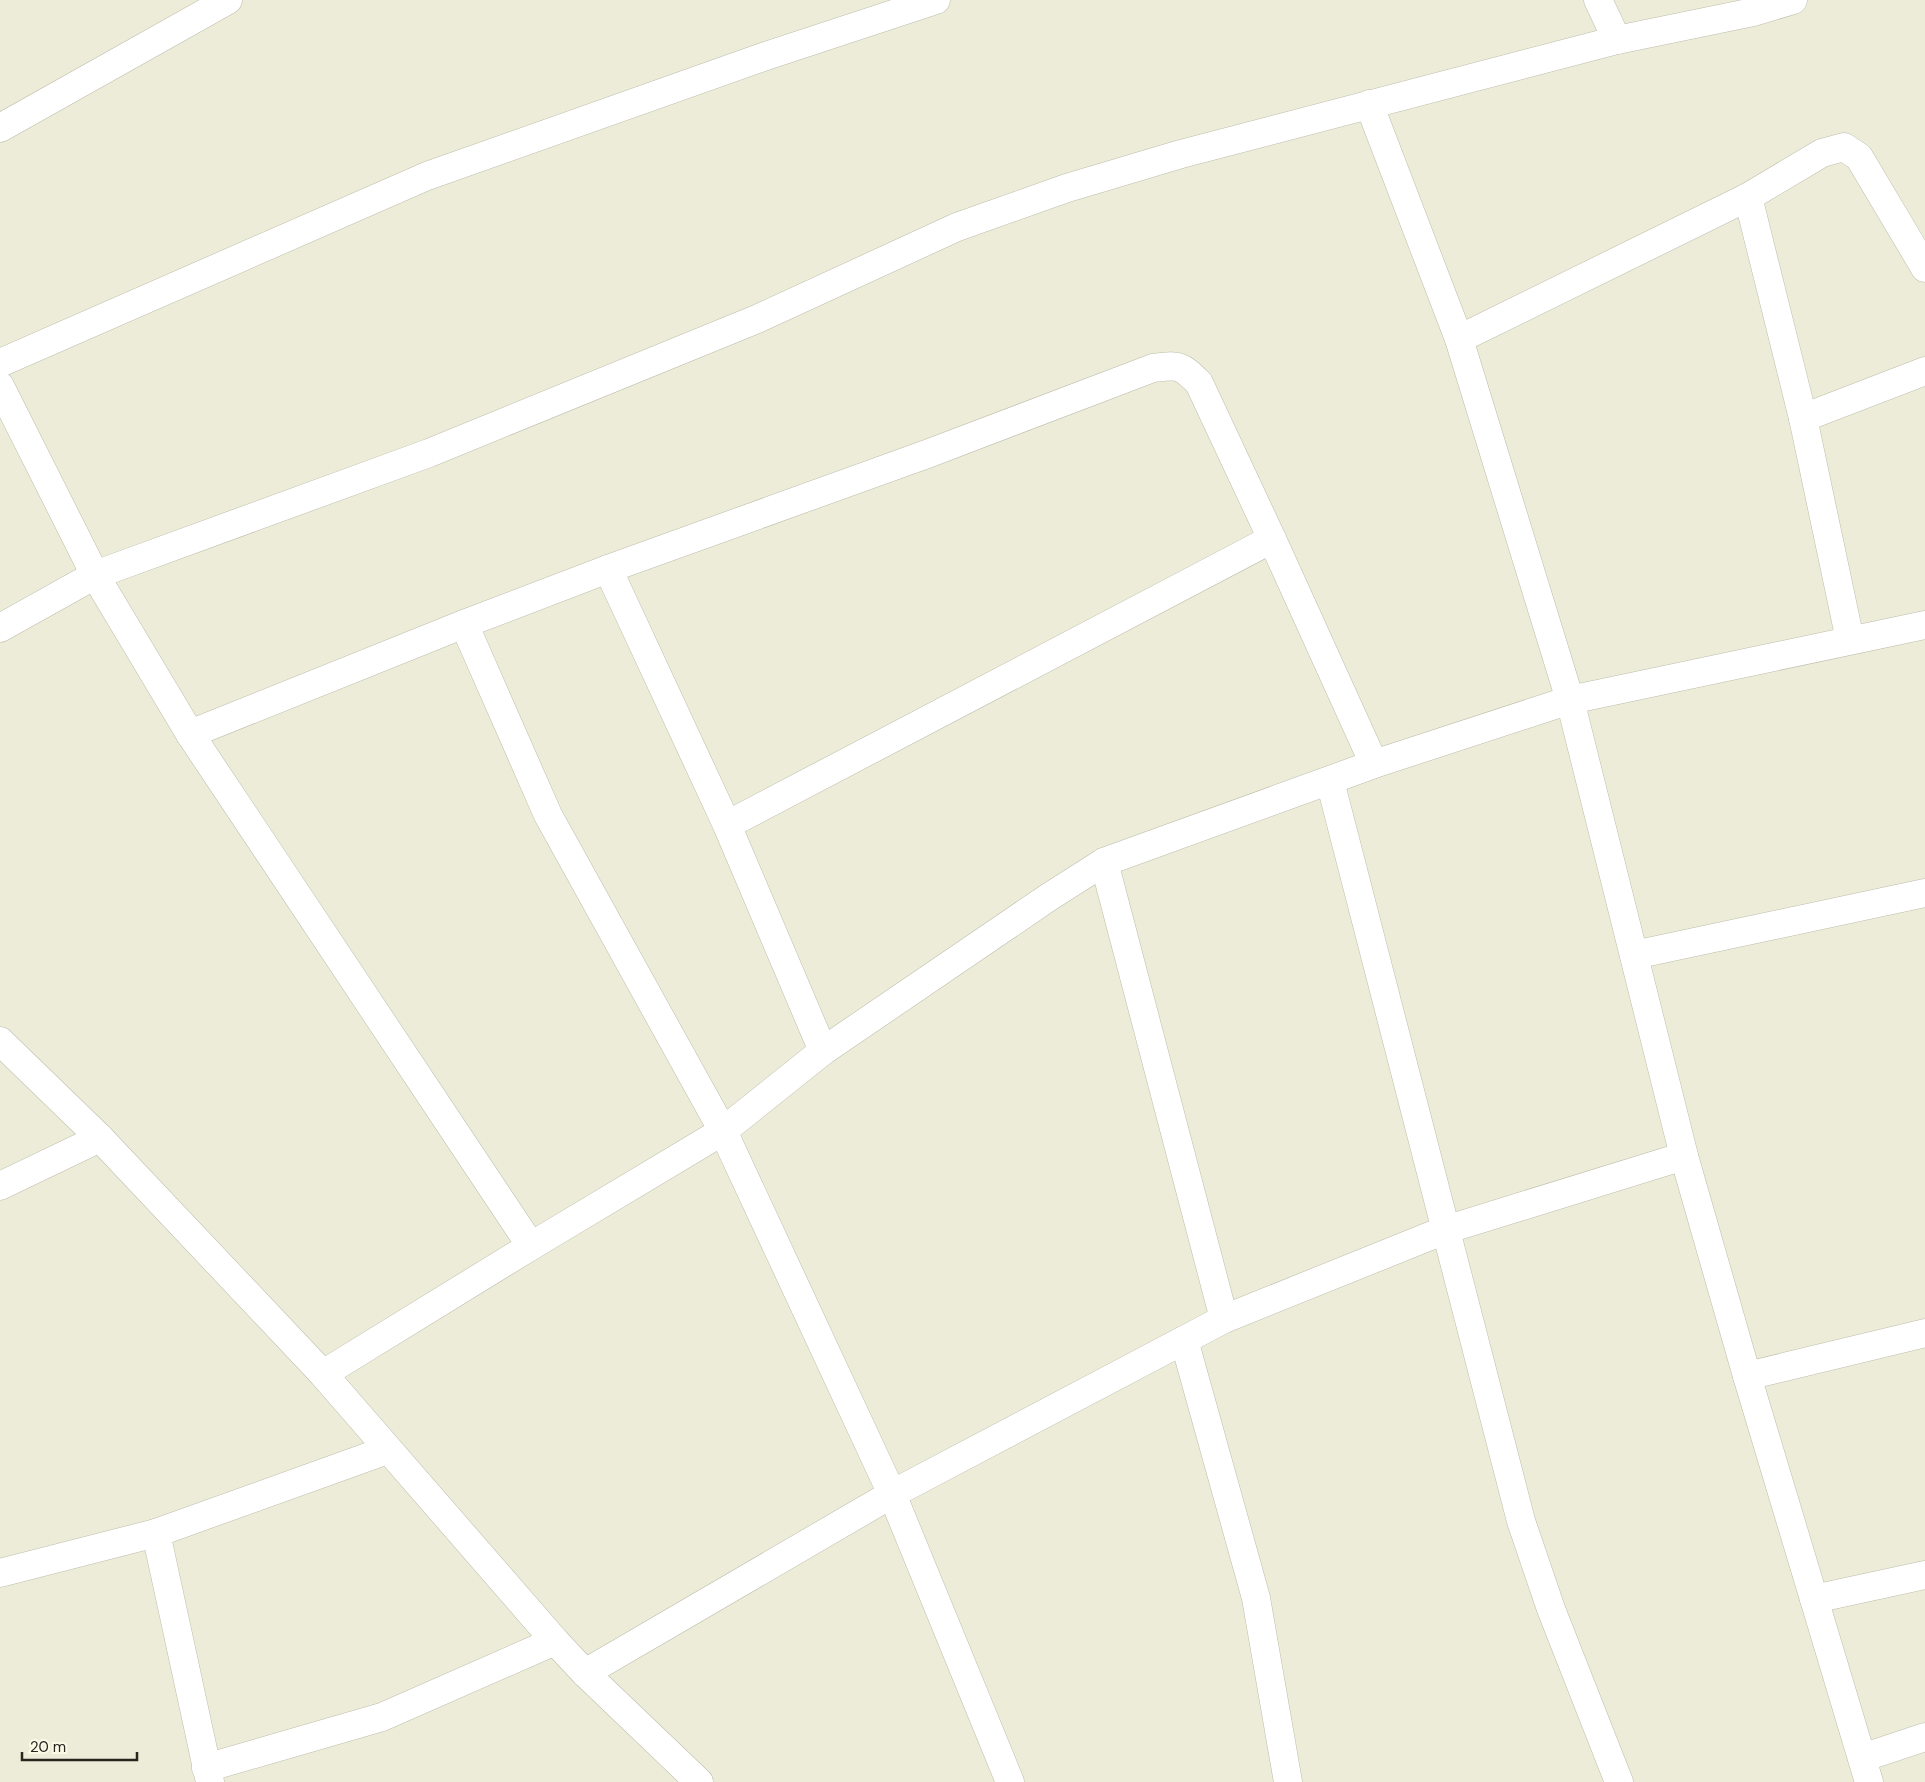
<svg xmlns="http://www.w3.org/2000/svg" width="1925" height="1782" font-family="'DM Sans',sans-serif">
<rect width="100%" height="100%" fill="#edecd9"/>
<g fill="none" stroke-linecap="round" stroke-linejoin="round">
<defs>
<g id="minor">
<path d="M1598 0 1617 40"/>
<path d="M1369 104 1459 339 1570 700 1684 1156 1747 1376 1869 1782"/>
<path d="M0 128 228 0"/>
<path d="M1748 197 1803 418 1850 640"/>
<path d="M1459 339 1748 197 1822 153 1844 147 1859 157 1925 268"/>
<path d="M0 363 427 176 763 57 936 0"/>
<path d="M0 386 95 575 190 734 531 1246"/>
<path d="M1803 418 1925 371"/>
<path d="M608 569 727 825 823 1051"/>
<path d="M464 624 548 815 723 1131 892 1494 1010 1782"/>
<path d="M0 628 95 575 429 453 757 319 957 227 1067 188 1181 154 1617 40 1753 12 1793 0"/>
<path d="M190 734 464 624 608 569 927 454 1153 368C1179 365 1180 364 1199 383L1272 539 1374 764"/>
<path d="M1330 781 1521 1521 1551 1609 1619 1782"/>
<path d="M727 825 1272 539"/>
<path d="M1104 862 1224 1319"/>
<path d="M1634 955 1925 893"/>
<path d="M0 1041 100 1138 323 1374 555 1641 585 1673 699 1782"/>
<path d="M0 1186 100 1138"/>
<path d="M1184 1340 1256 1598 1288 1782"/>
<path d="M323 1374 531 1246 723 1131 823 1051 1049 897 1104 862 1374 764 1570 700 1925 625"/>
<path d="M1747 1376 1925 1333"/>
<path d="M156 1533 210 1782"/>
<path d="M0 1573 156 1533 387 1450"/>
<path d="M1814 1599 1925 1575"/>
<path d="M585 1673 892 1494 1224 1319 1445 1230 1684 1156"/>
<path d="M1862 1758 1925 1737"/>
<path d="M206 1768 382 1717 555 1641"/>
</g>
</defs>
<use href="#minor" stroke="#bdbdab" stroke-width="29"/>
<use href="#minor" stroke="#fff" stroke-width="28"/>
</g>
<path d="M22 1752v8h115v-8" fill="none" stroke="#26251e" stroke-width="2.5"/>
<text x="30" y="1752" font-size="15" fill="#26251e" stroke="#faf9e6" stroke-width="4" paint-order="stroke">20 m</text>
</svg>
